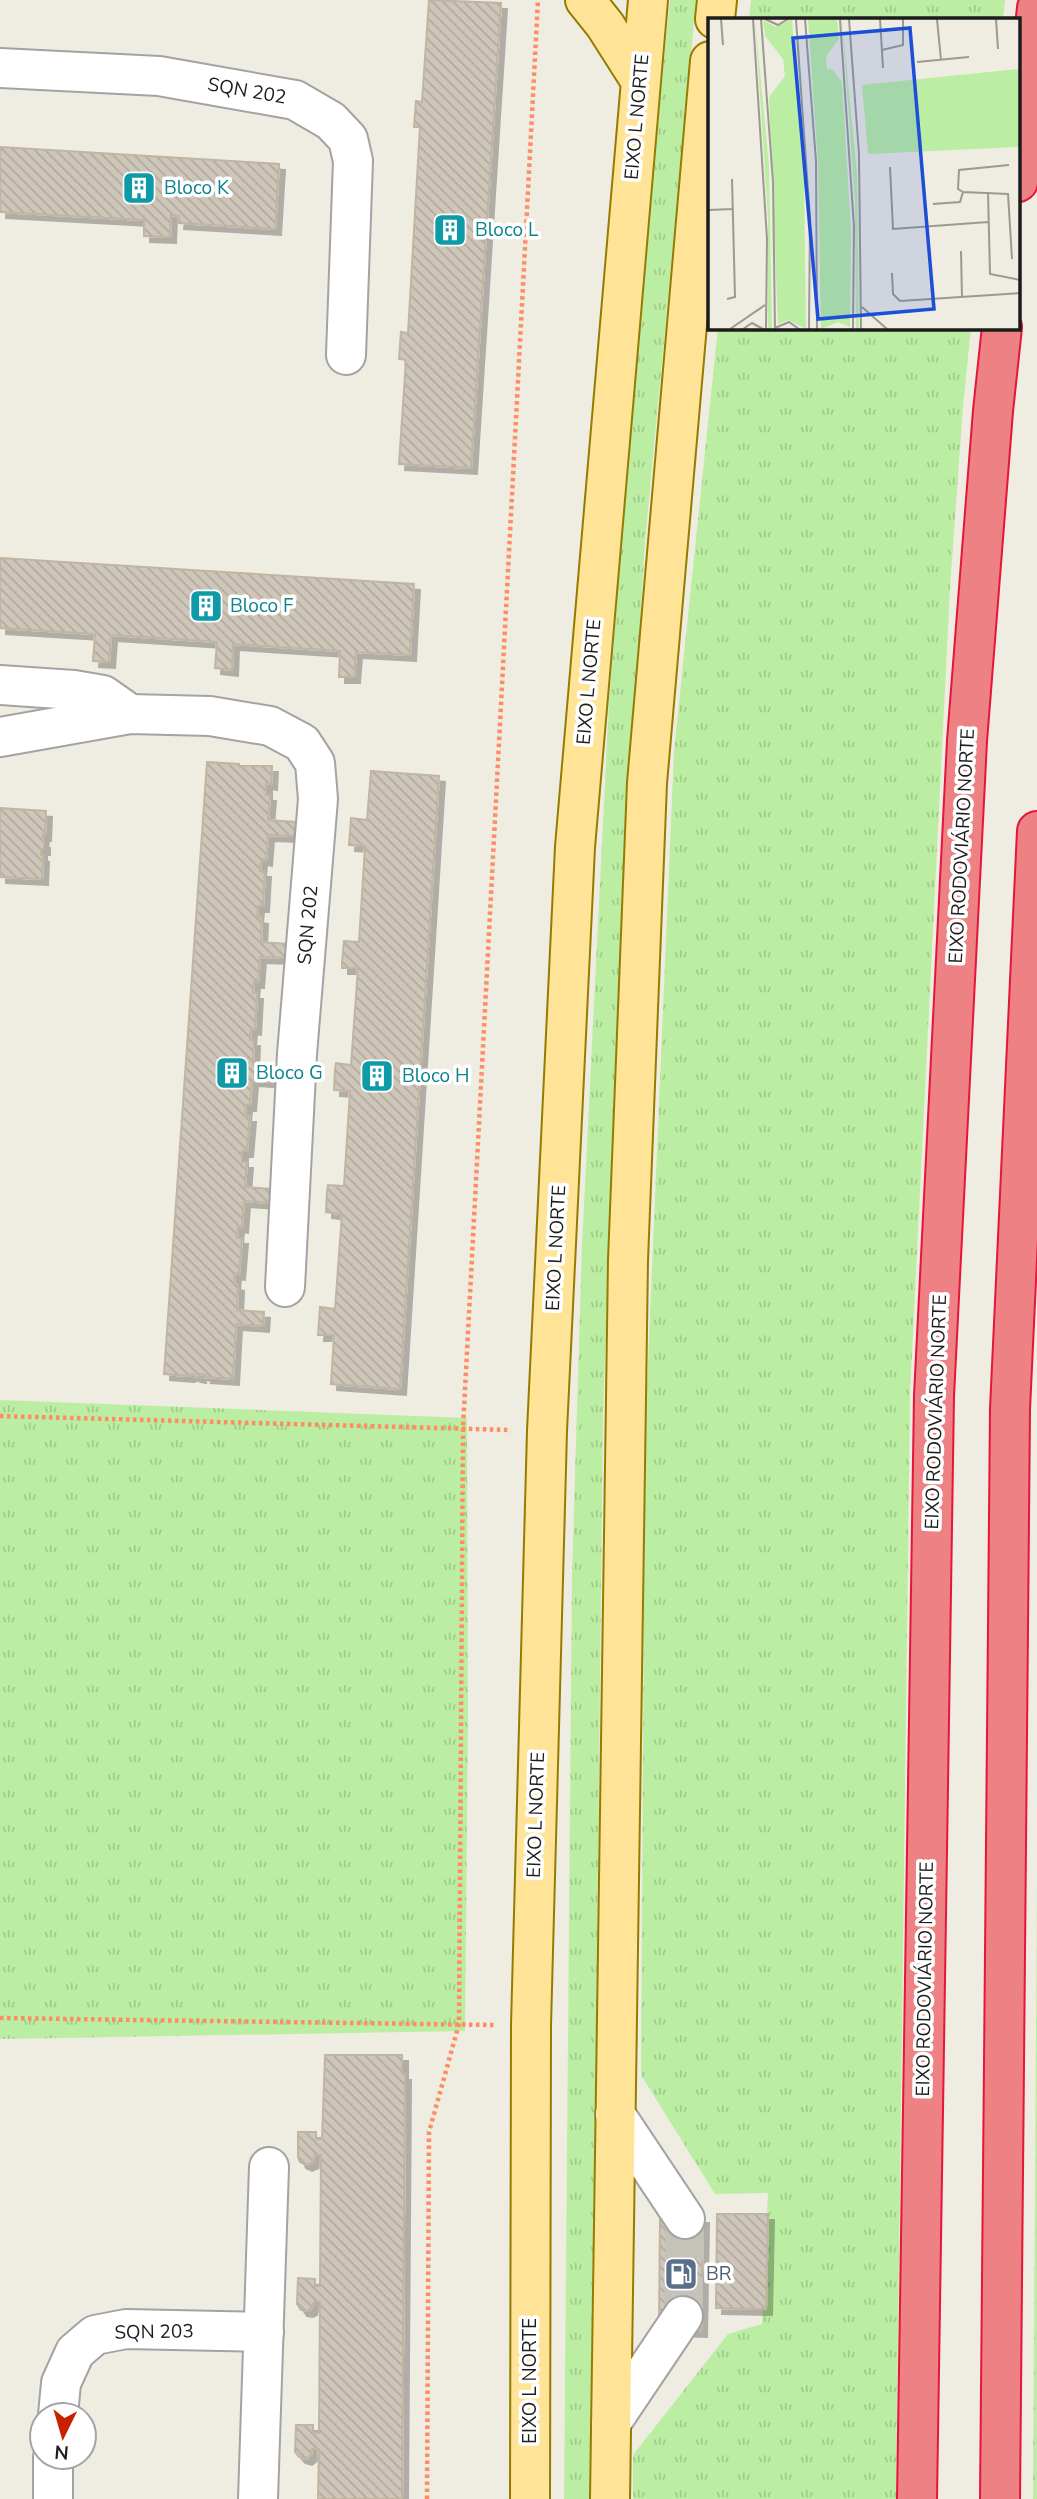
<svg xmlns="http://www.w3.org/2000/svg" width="1037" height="2499" font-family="'Nunito Sans',sans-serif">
<defs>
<pattern id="grass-tufts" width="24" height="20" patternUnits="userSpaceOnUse" patternTransform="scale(1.75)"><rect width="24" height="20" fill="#bbeea2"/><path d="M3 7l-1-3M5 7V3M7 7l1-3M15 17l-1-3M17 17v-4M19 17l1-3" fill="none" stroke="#a0cc8b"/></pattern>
<pattern id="building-back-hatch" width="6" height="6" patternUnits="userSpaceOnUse" patternTransform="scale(1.75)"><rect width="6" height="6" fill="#cfc6ba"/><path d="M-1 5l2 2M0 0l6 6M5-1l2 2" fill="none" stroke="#b1aa9f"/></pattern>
<filter id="shadow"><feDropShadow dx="6" dy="6" stdDeviation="0" flood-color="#0004"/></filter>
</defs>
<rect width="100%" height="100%" fill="#efece1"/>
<g fill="url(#grass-tufts)">
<path d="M670 0H696L645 542 618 1001 603 1413 591 2499H564L572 1575 582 1246 609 702 640 304Z"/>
<path d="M751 0H1005L1003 19H749Z"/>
<path d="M718 327H971L963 406 950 587 910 1393 896 2499H633V2455L728 2334 762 2324 768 2193 715 2194 641 2075 645 1434 674 751Z"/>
<path d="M0 1400 467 1418 468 1721 465 2031 0 2039Z"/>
<path d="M1037 1883V2499H1033Z"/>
</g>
<g fill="url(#building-back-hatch)" stroke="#c1b5a2" stroke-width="2" filter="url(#shadow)">
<path d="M429 0 501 3 471 468 399 464 406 360 399 359 401 332 408 333 420 127H414L416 101 422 102Z"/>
<path d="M0 147 279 164 275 229 178 223 179 216 171 215 170 237 144 236V220L0 212Z"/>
<path d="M0 558 414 584 410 655 356 652 354 677H339L340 651 233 644 232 670 215 668 217 642 111 635 109 662 93 661 95 634 0 628Z"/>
<path d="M207 762 239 764V766H272L271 784 266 783V795H270L268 820 296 822 294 836 268 835 266 860 261 859 260 871H265L263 906H258L257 917 262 918 261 942 287 944V958L260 957 258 982H254L253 993H257L255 1029 251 1028 250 1040H254L253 1065 279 1067V1082L252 1080 250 1105H246L245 1116H250L247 1151H242V1162H247L245 1187 272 1189 270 1203 244 1201 242 1227 238 1226 237 1238H242L239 1274 235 1273 234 1284 238 1285 237 1310 264 1312 263 1326 236 1324 233 1379 205 1377 206 1375 200 1374V1377L194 1376V1374L188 1376 164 1374Z"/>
<path d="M371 771 439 776 400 1389 331 1384 334 1335H318L320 1307 335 1309 342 1214 326 1212 327 1192 328 1185 344 1186 350 1091 334 1090 335 1069 336 1063 351 1065 358 968H342V962L344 941 359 942 365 846 349 845 351 818 367 820Z"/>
<path d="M0 808 46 811 45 835H43L42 841 44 842V849H41V855L43 856 42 879 0 877Z"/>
<path d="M325 2055H402V2074H405L402 2499H318L319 2449H312L311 2455 306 2459 299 2457 295 2452 296 2425H313V2433H319L320 2302H314L311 2309 307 2311 301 2310 297 2304 298 2278 315 2279V2286H320L321 2155H315L313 2162 306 2165 300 2162 298 2157V2132H316V2139H322Z"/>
<path d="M717 2214H768L766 2309 716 2308Z"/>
<path d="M660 2217H703L701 2331 659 2330Z"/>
</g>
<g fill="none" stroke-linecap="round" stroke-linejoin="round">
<path stroke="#c5c2ba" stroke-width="38" stroke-dasharray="38 19" stroke-linecap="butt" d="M683 2316 685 2219"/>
<defs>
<g id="minor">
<path d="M0 68 159 76 295 100 331 121 348 139 353 161 346 355"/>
<path d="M0 685 74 690 103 695 130 714"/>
<path d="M0 737 130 714 210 716 270 726 302 743 315 763 318 799 297 1054 285 1287"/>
<path d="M615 2114 685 2219"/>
<path d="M58 2415 61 2383 75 2352 95 2335 126 2329 264 2332"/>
<path d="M611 2423 683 2316"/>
<path d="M53 2499V2457"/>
<path d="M258 2499 269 2167"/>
</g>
<g id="major">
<path d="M585 0 605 25 640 80"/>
<path d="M715 19 717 0"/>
<path d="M530 2499 531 2025 547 1431 575 847 648 0"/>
<path d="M610 2499 628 1260 647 783 710 61"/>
</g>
<g id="highway">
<path d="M1018 182 1037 8"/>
<path d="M917 2499 934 1396 967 741 993 411 1002 327"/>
<path d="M1000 2499 1010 1409 1037 831"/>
</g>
</defs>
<use href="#minor" stroke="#a3a3a3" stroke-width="42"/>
<use href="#major" stroke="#957c00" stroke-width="42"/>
<use href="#highway" stroke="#e5153b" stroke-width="42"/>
<g stroke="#ff8c62" stroke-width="4.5" stroke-dasharray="3.5 3.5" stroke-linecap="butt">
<path d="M0 1416 511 1430"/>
<path d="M0 2018 495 2025"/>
<path d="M427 2499 429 2132 459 2024 463 1428 538 0"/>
</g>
<use href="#minor" stroke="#fff" stroke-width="38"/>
<use href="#major" stroke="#ffe396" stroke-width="38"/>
<use href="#highway" stroke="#ed8184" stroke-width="38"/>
</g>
<defs>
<symbol id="building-square" viewBox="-11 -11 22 22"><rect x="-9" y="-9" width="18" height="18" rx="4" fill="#0f9aa8" stroke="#fff"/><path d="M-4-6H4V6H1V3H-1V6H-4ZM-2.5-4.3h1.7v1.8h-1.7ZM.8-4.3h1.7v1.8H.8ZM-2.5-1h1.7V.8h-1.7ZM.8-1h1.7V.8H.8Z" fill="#fff"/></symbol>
<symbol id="fuel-square" viewBox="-11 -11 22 22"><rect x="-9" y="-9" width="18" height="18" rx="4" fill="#5c6f8a" stroke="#fff"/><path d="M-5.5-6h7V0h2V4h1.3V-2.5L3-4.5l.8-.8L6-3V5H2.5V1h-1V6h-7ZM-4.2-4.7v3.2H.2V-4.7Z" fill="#fff"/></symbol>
</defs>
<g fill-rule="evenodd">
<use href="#building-square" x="120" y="169" width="38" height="38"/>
<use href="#building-square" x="431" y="211" width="38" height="38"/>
<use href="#building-square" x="187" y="587" width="38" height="38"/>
<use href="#building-square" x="213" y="1054" width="38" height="38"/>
<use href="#building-square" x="358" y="1057" width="38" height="38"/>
<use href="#fuel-square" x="662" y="2255" width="38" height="38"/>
</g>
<g text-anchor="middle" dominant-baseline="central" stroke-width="7" stroke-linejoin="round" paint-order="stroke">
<g font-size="19" fill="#1c1c1c" stroke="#fff">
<text transform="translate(247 91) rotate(10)">SQN 202</text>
<text transform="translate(637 117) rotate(-85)">EIXO L NORTE</text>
<text transform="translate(589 682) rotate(-85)">EIXO L NORTE</text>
<text transform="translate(962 846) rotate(-87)">EIXO RODOVIÁRIO NORTE</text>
<text transform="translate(308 925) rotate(-85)">SQN 202</text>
<text transform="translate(556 1248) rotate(-87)">EIXO L NORTE</text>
<text transform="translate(936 1412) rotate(-88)">EIXO RODOVIÁRIO NORTE</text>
<text transform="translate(536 1815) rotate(-88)">EIXO L NORTE</text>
<text transform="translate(925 1979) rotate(-89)">EIXO RODOVIÁRIO NORTE</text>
<text transform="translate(154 2332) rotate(-1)">SQN 203</text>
<text transform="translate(530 2381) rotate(-90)">EIXO L NORTE</text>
</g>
<g font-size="19" fill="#0d838f" stroke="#fff" text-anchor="start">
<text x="164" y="188">Bloco K</text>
<text x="475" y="230">Bloco L</text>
<text x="230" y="606">Bloco F</text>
<text x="256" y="1073">Bloco G</text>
<text x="402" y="1076">Bloco H</text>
</g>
<g font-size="19" fill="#4e5e75" stroke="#fff" text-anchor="start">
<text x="706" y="2274">BR</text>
</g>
</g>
<g transform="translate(708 18)">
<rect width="312" height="312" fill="#efece1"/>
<path d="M47 1 61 148 64 311H60V200ZM84 1 96 162 98 311 81 302 70 306 61 79 77 58 75 41 57 18 55 2 68 9ZM100 1H129L131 21 118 38 119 52 124 51 134 64 143 213 142 309 130 304 113 311 110 144ZM134 1 149 157 151 311H148L147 185ZM311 51V129L160 136 154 67Z" fill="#bbeea2"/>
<path fill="none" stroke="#9b9992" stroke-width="2" d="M13 1 15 27M45 1 59 221 58 311M53 1 65 164 67 311M57 1 70 7 80 1M88 1 102 201 101 311M97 1 108 143 109 311M132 1 146 209 145 311M141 1 151 136 153 311M172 1 175 50M229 1 233 42M288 1 290 31M174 32 195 27V1M209 44 261 39M182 149 185 211 280 204M255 174 300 176 304 241M255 174 250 171 251 152 301 147M280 174 282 256 312 262M225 186 252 184 255 174M0 192 25 191M253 233 254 280M184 255 185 276 192 283 312 275M19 281 27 279 24 161M154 289 179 311M67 310 81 304 91 311M22 311 57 287M35 311 44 305 55 311"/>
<path fill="#1d4ed8" fill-opacity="0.15" stroke="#1d4ed8" stroke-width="3.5" d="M202 10 226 291 110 301 85 20Z"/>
<rect width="312" height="312" fill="none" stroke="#1c1c1c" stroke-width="3.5"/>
</g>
<g transform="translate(63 2436) rotate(185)"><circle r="33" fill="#ffffff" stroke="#a4a4a4" stroke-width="2"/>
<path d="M0-5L12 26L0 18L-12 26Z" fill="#c92100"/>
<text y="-10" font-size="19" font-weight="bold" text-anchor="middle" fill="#1c1c1c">N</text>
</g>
</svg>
